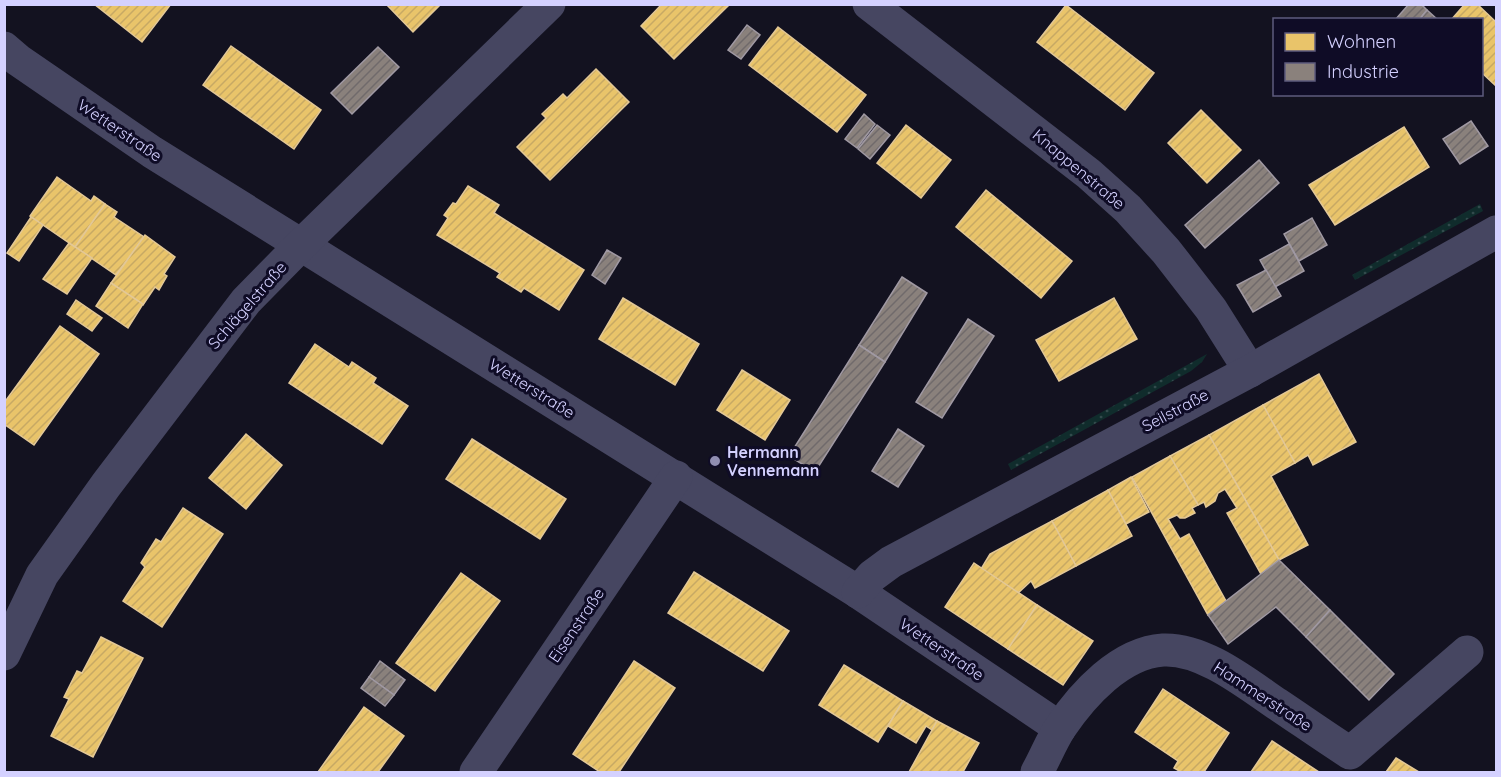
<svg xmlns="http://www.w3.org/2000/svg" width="1501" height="777" font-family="Quicksand,sans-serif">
<defs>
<pattern id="grass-dots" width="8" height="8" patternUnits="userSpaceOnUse" patternTransform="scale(1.5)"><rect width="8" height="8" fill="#102c2c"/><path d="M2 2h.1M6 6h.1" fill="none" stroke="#324a4c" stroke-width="1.8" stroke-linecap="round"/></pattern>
<pattern id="homes-hatch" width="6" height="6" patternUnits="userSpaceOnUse" patternTransform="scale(1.5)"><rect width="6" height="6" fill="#e9c46a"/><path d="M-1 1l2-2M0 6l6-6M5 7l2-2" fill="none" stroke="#c7a964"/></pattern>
<pattern id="industry-hatch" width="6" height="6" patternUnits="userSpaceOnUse" patternTransform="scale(1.5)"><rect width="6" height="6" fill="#8a817c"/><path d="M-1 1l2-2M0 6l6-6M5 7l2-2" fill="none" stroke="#706a6b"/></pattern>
</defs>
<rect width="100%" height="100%" fill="#131220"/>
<g fill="url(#grass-dots)">
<path d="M1480 204 1483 211 1355 280 1352 275Z"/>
<path d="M1207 354 1202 362 1191 371 1011 470 1008 464Z"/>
</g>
<g fill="url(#homes-hatch)" stroke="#e3c897" stroke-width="1.5">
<path d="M94 4H171L142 42Z"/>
<path d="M386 4H441L413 32Z"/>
<path d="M662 4H730L674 59 641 26Z"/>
<path d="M1465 4H1477L1496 22V86L1482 73V20H1451Z"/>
<path d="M1066 5 1154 73 1125 110 1037 42Z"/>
<path d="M778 27 866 95 837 132 749 65Z"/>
<path d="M231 46 321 110 294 149 203 85Z"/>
<path d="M596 69 629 102 550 180 517 147 546 118 542 114 563 94 567 98Z"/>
<path d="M1201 110 1241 150 1207 183 1168 143Z"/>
<path d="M906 125 951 160 921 198 877 163Z"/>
<path d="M1404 127 1429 167 1335 225 1309 185Z"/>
<path d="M57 177 91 201 94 196 105 204 75 247 30 216Z"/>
<path d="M468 186 499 205 494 213 584 270 559 310 524 288 521 292 497 277 500 273 437 235 448 218 444 215 453 203 456 204Z"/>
<path d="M986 190 1072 261 1041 298 956 227Z"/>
<path d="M105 204 117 212 114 217 144 237 116 275 75 247Z"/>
<path d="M31 217 43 225 19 261 7 253Z"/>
<path d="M145 235 175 257 164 274 167 276 159 290 155 287 143 305 111 283Z"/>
<path d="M69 243 92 258 67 294 43 279Z"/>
<path d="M111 283 143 304 128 328 96 306Z"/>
<path d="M623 298 699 344 675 385 599 339Z"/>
<path d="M1114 298 1137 339 1059 381 1036 340Z"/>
<path d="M76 300 102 318 92 331 67 314Z"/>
<path d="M60 326 99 354 34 445 4 424V403Z"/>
<path d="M315 344 349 367 352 362 376 378 373 383 408 406 382 444 289 383Z"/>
<path d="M742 370 790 400 765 440 717 410Z"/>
<path d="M1319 374 1356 442 1313 465 1308 455 1295 463 1263 405Z"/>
<path d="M1263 405 1295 463 1271 476 1308 545 1279 560 1209 435Z"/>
<path d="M246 434 282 465 246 509 209 478Z"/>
<path d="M1209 435 1279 560 1261 574 1227 513 1237 508 1225 489 1218 493 1215 501 1206 507 1204 502 1198 505 1170 456Z"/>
<path d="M472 439 566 499 540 539 446 479Z"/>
<path d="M1170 456 1198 505 1192 508 1195 513 1185 518H1180L1177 515 1168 519 1180 539 1189 534 1226 601 1208 615 1132 477Z"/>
<path d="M1131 477 1149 512 1126 524 1108 490Z"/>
<path d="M1108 490 1132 536 1076 566 1052 521Z"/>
<path d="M183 508 223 534 162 627 123 601 145 567 141 563 156 539 161 542Z"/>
<path d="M1052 521 1076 566 1035 588 1031 581 1018 593 981 569 990 554Z"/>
<path d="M974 563 1037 605 1008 649 945 607Z"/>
<path d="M694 572 789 631 763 671 668 613Z"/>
<path d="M461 573 500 601 435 691 396 663Z"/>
<path d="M1037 605 1093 641 1063 685 1008 649Z"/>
<path d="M101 637 143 658 93 757 51 736 69 699 64 697 77 671 82 673Z"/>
<path d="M634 661 675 688 619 772H600L573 754Z"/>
<path d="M844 665 903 701 878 742 819 705Z"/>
<path d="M1163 689 1229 733 1204 772H1181L1174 768 1178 761 1135 732Z"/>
<path d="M903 701 937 721 932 730 926 726 916 743 888 726Z"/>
<path d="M364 707 404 736 378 772H318Z"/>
<path d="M937 721 979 743 963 772H909Z"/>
<path d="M1272 741 1319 772H1251Z"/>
<path d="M1396 758 1419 772H1386Z"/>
</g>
<g fill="url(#industry-hatch)" stroke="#a099a3" stroke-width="1.5">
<path d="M1409 4H1421L1427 10 1419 20H1395Z"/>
<path d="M1427 10 1438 20H1419Z"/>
<path d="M747 25 760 35 741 59 728 50Z"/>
<path d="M378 47 399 67 352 114 331 93Z"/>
<path d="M864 114 875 124 857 148 845 139Z"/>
<path d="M1471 121 1488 146 1460 164 1443 139Z"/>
<path d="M877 125 890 135 870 159 858 149Z"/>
<path d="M1259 160 1279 183 1205 248 1185 225Z"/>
<path d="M1312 218 1327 245 1299 261 1284 234Z"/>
<path d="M1289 244 1304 271 1275 287 1260 260Z"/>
<path d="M607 250 621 258 605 284 592 275Z"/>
<path d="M1266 270 1281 296 1253 312 1237 285Z"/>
<path d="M902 277 927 293 885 362 859 345Z"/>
<path d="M968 319 994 336 942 418 916 402Z"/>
<path d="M859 345 885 362 815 472 789 456Z"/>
<path d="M898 429 924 446 898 487 872 471Z"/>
<path d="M1279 560 1330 610 1306 637 1276 607 1228 644 1208 615Z"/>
<path d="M1330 610 1394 674 1369 700 1306 637Z"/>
<path d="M380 661 405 680 394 695 369 677Z"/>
<path d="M369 677 394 695 385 706 361 688Z"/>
</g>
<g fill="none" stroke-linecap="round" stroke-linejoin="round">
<g stroke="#464661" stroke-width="33">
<path d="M869 4 1089 174 1128 209 1166 251 1211 309 1250 371"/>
<path d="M4 48 18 60 152 152 858 592 1060 728"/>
<path d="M858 592 872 576 891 562 1250 371 1496 232"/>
<path d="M4 654 42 575 106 485 246 301 301 245 549 4"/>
<path d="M476 772 676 477"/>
<path d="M1037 772C1045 758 1051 742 1060 728 1083 694 1120 653 1163 650 1203 648 1246 683 1277 704 1301 720 1325 737 1350 753L1467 652"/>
</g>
</g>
<circle fill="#908eb1" stroke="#0f0c26" stroke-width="2" cx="715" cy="461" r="6"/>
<g text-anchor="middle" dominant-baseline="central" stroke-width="6" stroke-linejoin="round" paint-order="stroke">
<g font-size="16" fill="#d4d1ff" stroke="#0f0c26">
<text transform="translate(120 130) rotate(34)">Wetterstraße</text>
<text transform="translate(1079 169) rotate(40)">Knappenstraße</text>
<text transform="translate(247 305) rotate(-49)">Schlägelstraße</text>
<text transform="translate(532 388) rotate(32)">Wetterstraße</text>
<text transform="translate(1175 410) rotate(-28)">Seilstraße</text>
<text transform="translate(576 625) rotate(-56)">Eisenstraße</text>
<text transform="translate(942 649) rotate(34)">Wetterstraße</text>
<text transform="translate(1263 696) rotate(33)">Hammerstraße</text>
</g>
<g font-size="16" font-weight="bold" fill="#d4d1ff" stroke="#0f0c26" text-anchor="start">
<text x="727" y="452">Hermann<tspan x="727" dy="18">Vennemann</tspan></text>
</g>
</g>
<rect width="1501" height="777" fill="none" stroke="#d4d1ff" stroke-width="12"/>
<rect x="1273" y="18" width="210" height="78" fill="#0f0c26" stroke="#5e5b7d" stroke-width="1.5"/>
<rect x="1285" y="33" width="30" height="18" fill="#e9c46a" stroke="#5e5b7d" stroke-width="1.5"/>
<text x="1327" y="48" font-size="18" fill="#d4d1ff">Wohnen</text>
<rect x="1285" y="63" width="30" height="18" fill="#8a817c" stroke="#5e5b7d" stroke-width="1.5"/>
<text x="1327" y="78" font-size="18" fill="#d4d1ff">Industrie</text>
</svg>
